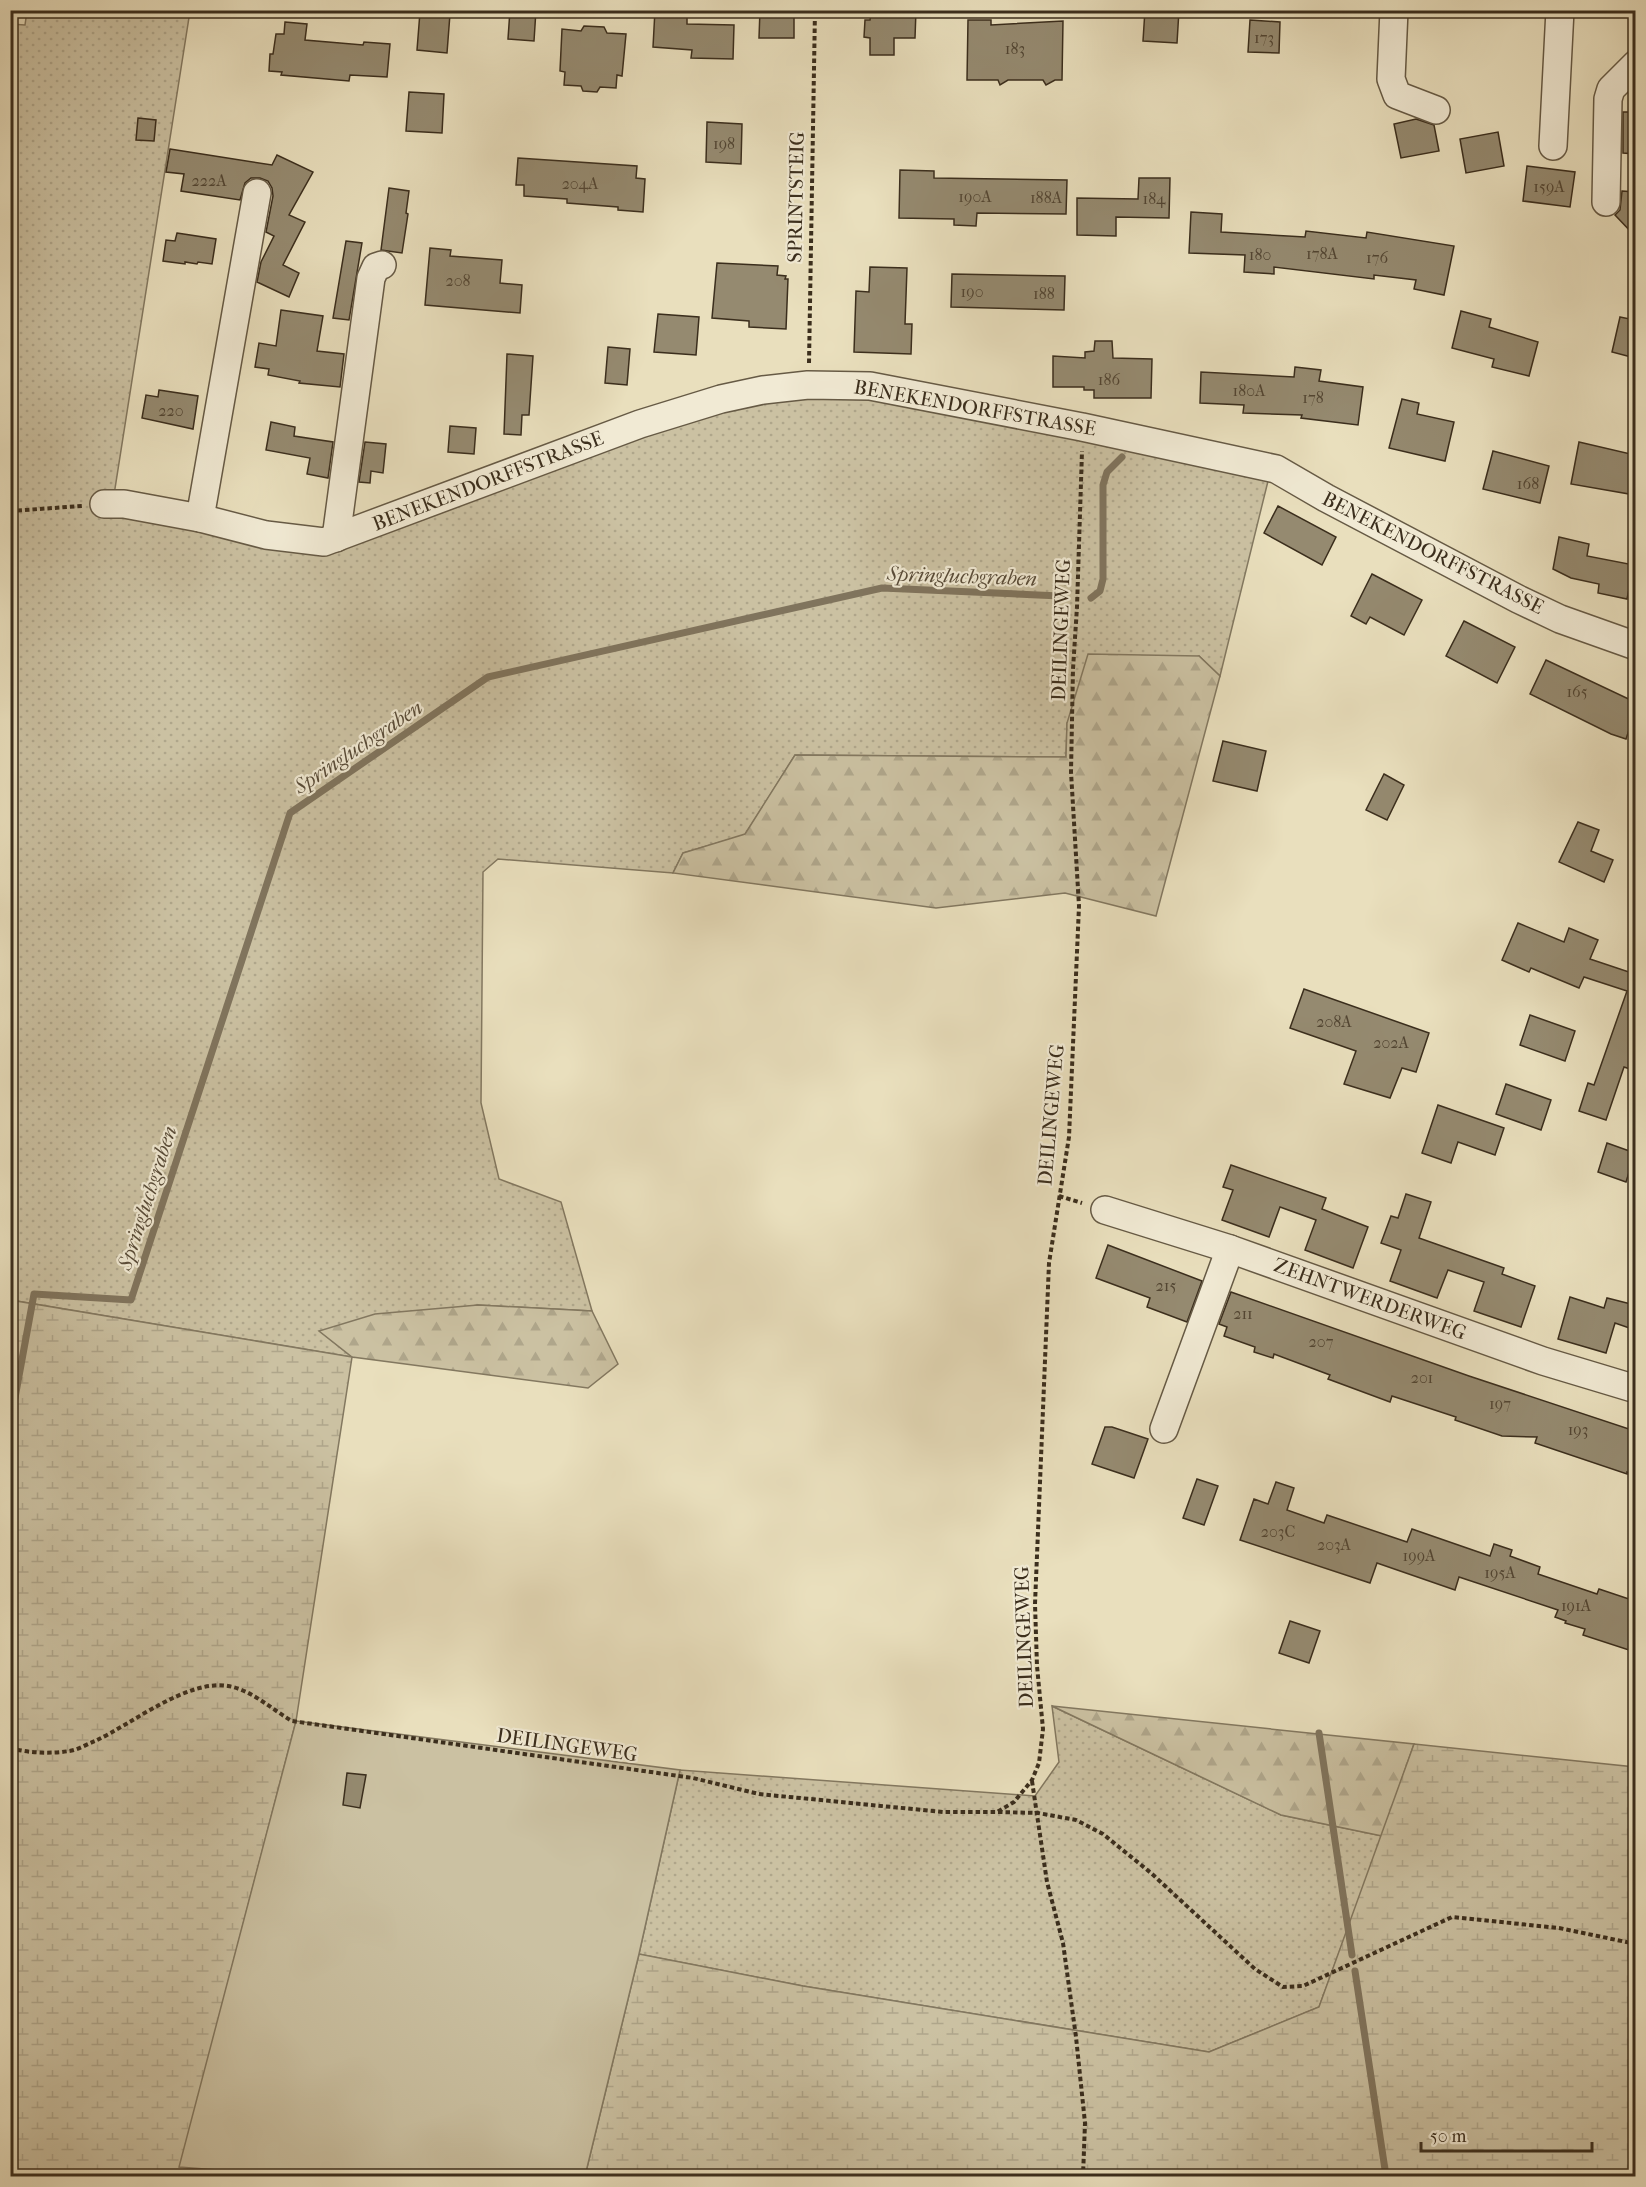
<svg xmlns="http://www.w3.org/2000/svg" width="1646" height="2187" font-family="'IM FELL French Canon',serif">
<defs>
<pattern id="grass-dots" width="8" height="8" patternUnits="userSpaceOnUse" patternTransform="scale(1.5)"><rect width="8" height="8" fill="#cbc1a2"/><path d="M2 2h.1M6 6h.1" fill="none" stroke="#afa68b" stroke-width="1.8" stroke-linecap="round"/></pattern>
<pattern id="forest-firs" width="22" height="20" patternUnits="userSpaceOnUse" patternTransform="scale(1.5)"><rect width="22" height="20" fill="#cbc1a2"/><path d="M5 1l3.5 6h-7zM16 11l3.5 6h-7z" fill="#afa68b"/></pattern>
<pattern id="wetland-marsh" width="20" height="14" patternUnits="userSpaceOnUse" patternTransform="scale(1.5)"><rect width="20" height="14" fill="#cbc1a2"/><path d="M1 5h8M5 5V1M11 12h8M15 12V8" fill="none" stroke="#afa68b"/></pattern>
</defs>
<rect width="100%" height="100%" fill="#e9dfbd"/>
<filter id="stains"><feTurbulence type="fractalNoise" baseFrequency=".00333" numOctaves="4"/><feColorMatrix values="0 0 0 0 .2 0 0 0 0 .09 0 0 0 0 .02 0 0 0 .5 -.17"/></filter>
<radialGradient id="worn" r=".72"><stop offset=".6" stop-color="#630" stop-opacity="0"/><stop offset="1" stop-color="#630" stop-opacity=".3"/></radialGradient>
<g fill="url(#grass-dots)" stroke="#837860" stroke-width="1.5">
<path d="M27 11H190L111 514 270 544 499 489 723 409 804 392 869 396 1269 477 1220 676 1199 656 1067 723 1066 757 795 755 745 835 683 853 673 873 498 859 483 872 481 1103 499 1179 561 1202 592 1311 478 1305 320 1331 352 1357 11 1300 10 24 25 25Z"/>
<path d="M1052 1706 1281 1815 1382 1836 1319 2007 1209 2052 803 1986 639 1954 680 1770 1035 1796 1059 1762Z"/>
</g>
<g fill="url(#forest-firs)" stroke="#837860" stroke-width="1.5">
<path d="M1088 654 1199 656 1220 676 1156 916 1065 893 936 908 673 873 683 853 745 834 795 755 1066 757 1067 723Z"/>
<path d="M478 1305 592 1311 618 1364 588 1388 352 1357 319 1331 375 1314Z"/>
<path d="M1052 1706 1414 1744 1382 1836 1281 1815Z"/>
</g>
<g fill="url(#wetland-marsh)" stroke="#837860" stroke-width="1.5">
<path d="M10 1300 352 1357 296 1721 180 2167 296 2176H11Z"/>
<path d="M1414 1744 1635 1767V2176H585L639 1954 803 1986 1209 2052 1319 2007Z"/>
</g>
<path fill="#cbc1a2" stroke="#837860" stroke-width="1.5" d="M296 1721 680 1770 639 1954 585 2176H296L179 2167Z"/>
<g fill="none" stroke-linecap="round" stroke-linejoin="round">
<g stroke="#80745d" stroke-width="7">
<path d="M1091 598 1100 591 1103 579V485L1107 472 1122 457"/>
<path d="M10 1425 34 1294 131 1300 290 813 488 677 882 588 1060 596"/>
<path d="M1319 1733 1352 1955"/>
<path d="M1355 1971 1386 2176"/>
<path d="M172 2176H185"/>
</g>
</g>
<g fill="#958a70" stroke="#3b2e1d" stroke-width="1.5">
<path d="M510 10H536L534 41 508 39Z"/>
<path d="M655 10H687V24L734 25 733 59 691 58 692 50 653 47Z"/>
<path d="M760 10H794V38H759Z"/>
<path d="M879 10H916L915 38H894V55H870V38L864 37 865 20H870L871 13H879Z"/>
<path d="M1145 10H1179L1177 43 1143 41Z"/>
<path d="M420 12 450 14 447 53 417 50Z"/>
<path d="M968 20H991V25L1063 21 1062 80H1055L1046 85 1043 80H1008L1000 85 998 80H967Z"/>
<path d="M1250 20 1280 22 1279 53 1248 52Z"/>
<path d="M285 22 307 24 305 40 363 45 364 42 390 44 387 77 350 75 349 81 281 75 282 72 269 71 270 54H273L276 34H284Z"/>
<path d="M584 26 604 27 607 33 626 34 622 76 617 75 616 88 600 87 597 92 583 91 581 86 564 85 565 72 560 71 562 29 581 31Z"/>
<path d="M409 92 444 94 442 133 406 131Z"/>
<path d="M1623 112H1635V154L1623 153Z"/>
<path d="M138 118 156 120 154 141 136 140Z"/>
<path d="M1416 119 1434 125 1439 151 1401 158 1394 124Z"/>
<path d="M707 122 742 124 741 164 706 162Z"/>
<path d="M1498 132 1504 166 1466 173 1460 139Z"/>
<path d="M170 149 272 165 277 155 313 172 289 215 305 222 283 265 299 273 289 297 257 282 261 262 274 236 266 232 273 196 272 188 268 181 260 178H251L245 183 240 200 181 191 184 174 166 172Z"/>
<path d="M518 158 637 166 636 178 645 179 643 212 618 210V207L567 203V199L524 196V185H516Z"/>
<path d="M1527 166 1575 172 1570 207 1523 201Z"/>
<path d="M900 170 934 171V178L1067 180 1066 214 977 213 976 226 954 225V219L899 218Z"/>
<path d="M1139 178H1170L1169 218 1116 217V236L1077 235V198L1138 199Z"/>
<path d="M389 188 409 191 406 213 408 214 402 253 381 250Z"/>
<path d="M1622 191 1635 192V236L1615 215 1620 210Z"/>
<path d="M1191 212 1222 214 1221 232 1305 237 1306 231 1366 238 1367 232 1454 246 1444 295 1414 289 1416 280 1374 275V279L1274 267V274L1244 272 1245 255 1189 253Z"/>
<path d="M177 233 216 239 212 264 198 262 197 264 185 262V264L163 261 166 240 175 241Z"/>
<path d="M346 241 362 243 349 320 333 318Z"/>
<path d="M430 248 451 250 450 256 502 260 500 283 522 285 520 313 425 305Z"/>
<path d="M717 263 778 266 777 275 786 276 785 279H788L786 329 749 327V321L712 318Z"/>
<path d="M870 267 907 268 905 324H912L911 354 854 352 856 291 869 292Z"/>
<path d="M952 274 1065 276 1064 310 951 307Z"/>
<path d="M281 310 323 316 317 351 344 354 340 387 299 383 300 381 268 375 269 369 255 367 259 343 276 346Z"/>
<path d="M1461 311 1491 319 1489 327 1538 342 1529 376 1492 367 1494 359 1452 348Z"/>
<path d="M658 314 699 317 696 355 654 352Z"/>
<path d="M1620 317 1635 320V358L1612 352Z"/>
<path d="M1095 341H1112L1113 358 1152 359 1151 398H1094V390H1084V387H1053V356L1085 358V352L1094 351Z"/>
<path d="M608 347 630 349 627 385 605 383Z"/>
<path d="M507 354 533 356 529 415H522L521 435 504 434Z"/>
<path d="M1295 367 1321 370 1319 381 1363 387 1358 425 1301 418 1302 415 1243 413 1244 405 1200 403 1201 372 1294 377Z"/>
<path d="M159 390 198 396 193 429 142 418 146 395 158 397Z"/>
<path d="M1402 399 1419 403 1417 414 1454 422 1445 461 1389 448Z"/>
<path d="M271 422 295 427 294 436 333 442 328 478 307 474 310 458 266 450Z"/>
<path d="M450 426 476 428 474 454 448 452Z"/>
<path d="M365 442 386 444 383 473 371 471 370 483 359 482Z"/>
<path d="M1579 442 1635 455V495L1571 484Z"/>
<path d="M1493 451 1549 466 1540 503 1483 489Z"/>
<path d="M1278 506 1336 537 1322 565 1264 533Z"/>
<path d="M1559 537 1589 544 1587 556 1634 565 1627 599 1598 593 1599 584 1571 578 1553 569Z"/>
<path d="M1372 574 1422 600 1404 635 1370 617 1366 624 1351 616Z"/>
<path d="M1464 621 1515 647 1497 683 1446 656Z"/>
<path d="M1546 660 1635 702V726L1631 724 1626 739 1611 734 1530 694Z"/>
<path d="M1223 741 1266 751 1257 791 1213 781Z"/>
<path d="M1384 774 1404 785 1387 820 1366 810Z"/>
<path d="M1578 822 1599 830 1591 851 1613 860 1604 882 1559 862Z"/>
<path d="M1518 923 1564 942 1569 928 1598 940 1590 959 1635 974V1054L1630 1069 1624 1067 1606 1120 1579 1111 1588 1083 1594 1085 1627 991 1584 977 1579 988 1531 968 1529 972 1502 960Z"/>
<path d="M1304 989 1429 1033 1416 1072 1402 1068 1390 1098 1344 1084 1356 1051 1290 1028Z"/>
<path d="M1530 1015 1575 1031 1565 1061 1520 1045Z"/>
<path d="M1506 1084 1551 1100 1541 1130 1496 1114Z"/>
<path d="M1438 1105 1504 1128 1495 1155 1458 1142 1451 1163 1422 1153Z"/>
<path d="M1607 1143 1635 1153 1626 1182 1598 1172Z"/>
<path d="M1231 1165 1326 1198 1322 1209 1368 1227 1353 1268 1305 1250 1316 1220 1280 1207 1269 1237 1222 1220 1233 1190 1223 1187Z"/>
<path d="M1406 1194 1431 1202 1419 1238 1504 1268 1502 1274 1535 1286 1521 1327 1474 1311 1484 1282 1448 1270 1437 1298 1390 1281 1401 1250 1381 1243 1391 1216 1398 1218Z"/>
<path d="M1108 1245 1202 1281 1187 1322 1147 1307 1150 1298 1096 1278Z"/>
<path d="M1231 1292 1469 1376 1635 1431V1475L1627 1472V1474L1535 1443 1537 1437 1502 1436 1455 1420 1456 1417 1392 1396 1390 1402 1328 1379 1330 1375 1274 1354 1273 1358 1254 1352 1255 1347 1224 1336 1227 1327 1219 1324Z"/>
<path d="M1570 1297 1604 1308 1607 1298 1635 1305V1330L1615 1323 1606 1353 1558 1339Z"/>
<path d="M1105 1427H1112L1148 1439 1134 1478 1092 1464Z"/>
<path d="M1197 1479 1218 1486 1204 1525 1183 1518Z"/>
<path d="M1276 1482 1294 1488 1287 1510 1324 1523 1327 1515 1407 1542 1412 1529 1490 1556 1494 1544 1512 1550 1510 1556 1540 1567 1538 1574 1597 1594 1599 1589 1635 1601V1652L1583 1635 1585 1629 1565 1623 1566 1621 1555 1617 1558 1610 1459 1577 1455 1590 1377 1563 1370 1583 1240 1540 1254 1499 1268 1504Z"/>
<path d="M1290 1621 1320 1631 1309 1663 1279 1653Z"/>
<path d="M347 1773 366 1775 360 1808 343 1805Z"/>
</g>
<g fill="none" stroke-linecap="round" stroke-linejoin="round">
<defs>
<g id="minor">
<path d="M1394 10 1391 79 1397 95 1436 110"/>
<path d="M1553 146 1560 10"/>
<path d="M1606 202 1608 99 1611 89 1636 64"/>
<path d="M104 504H124L200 518 266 535 324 542 640 424 721 399 763 390 808 385 870 386 1082 427 1276 469 1326 498 1518 599 1560 619 1636 646"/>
<path d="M200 518 257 193"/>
<path d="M336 538 371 278 376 267 382 265"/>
<path d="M1105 1210 1230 1249 1543 1361 1636 1389"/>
<path d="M1164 1429 1230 1249"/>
</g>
</defs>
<use href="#minor" stroke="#665a45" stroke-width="30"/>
<g stroke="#3b2e1d" stroke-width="4" stroke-dasharray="4.5 3" stroke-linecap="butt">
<path d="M809 363 815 10"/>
<path d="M10 511 82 506"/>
<path d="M1059 1196 1082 1203"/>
<path d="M10 1748C28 1753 51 1754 69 1751 78 1750 87 1744 95 1741 132 1724 187 1679 228 1686 252 1690 271 1709 292 1721L693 1778 759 1794 943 1812H997L1014 1802 1032 1780 1039 1763 1043 1729 1037 1666 1035 1604 1049 1263 1069 1137 1079 906 1071 772 1073 669 1077 607 1082 451"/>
<path d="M1032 1781 1047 1882 1063 1943 1076 2037 1085 2123 1083 2176"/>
<path d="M998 1812 1038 1813 1076 1820 1103 1834 1151 1873 1255 1969 1283 1987 1303 1986 1452 1917 1559 1928 1636 1944"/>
</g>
<use href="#minor" stroke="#f1ead4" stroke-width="27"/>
</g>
<g text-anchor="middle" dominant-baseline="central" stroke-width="4.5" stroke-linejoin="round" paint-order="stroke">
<g font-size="16" fill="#524532">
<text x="1264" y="37">173</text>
<text x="1015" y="48">183</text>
<text x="724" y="143">198</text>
<text x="209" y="180">222A</text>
<text x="580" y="183">204A</text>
<text x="1549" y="186">159A</text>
<text x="975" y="196">190A</text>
<text x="1046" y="197">188A</text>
<text x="1154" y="198">184</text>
<text x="1322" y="253">178A</text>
<text x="1260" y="254">180</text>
<text x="1377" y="257">176</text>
<text x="458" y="280">208</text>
<text x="972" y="291">190</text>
<text x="1044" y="293">188</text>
<text x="1109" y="379">186</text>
<text x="1249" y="390">180A</text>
<text x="1313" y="397">178</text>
<text x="171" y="410">220</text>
<text x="1528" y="483">168</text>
<text x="1577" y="691">165</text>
<text x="1334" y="1021">208A</text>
<text x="1391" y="1042">202A</text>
<text x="1166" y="1285">215</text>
<text x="1243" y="1313">211</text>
<text x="1321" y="1341">207</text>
<text x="1422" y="1377">201</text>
<text x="1500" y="1403">197</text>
<text x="1578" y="1429">193</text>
<text x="1278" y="1531">203C</text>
<text x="1334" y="1544">203A</text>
<text x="1419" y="1555">199A</text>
<text x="1500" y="1572">195A</text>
<text x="1576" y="1605">191A</text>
</g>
<g font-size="20" fill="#3b2e1d" stroke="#f1ead4">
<text transform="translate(796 197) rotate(-89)">SPRINTSTEIG</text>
<text transform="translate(975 408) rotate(10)">BENEKENDORFFSTRASSE</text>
<text transform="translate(488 481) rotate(-21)">BENEKENDORFFSTRASSE</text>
<text transform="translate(1433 553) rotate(27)">BENEKENDORFFSTRASSE</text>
<text transform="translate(1061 630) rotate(-88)">DEILINGEWEG</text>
<text transform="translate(1051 1115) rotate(-85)">DEILINGEWEG</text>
<text transform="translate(1370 1299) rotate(20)">ZEHNTWERDERWEG</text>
<text transform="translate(1024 1637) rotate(-92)">DEILINGEWEG</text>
<text transform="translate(567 1745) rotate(8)">DEILINGEWEG</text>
</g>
<g font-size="21" font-style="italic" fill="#584b38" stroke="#f1ead4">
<text transform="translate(962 576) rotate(2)">Springluchgraben</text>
<text transform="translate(358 747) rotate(-34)">Springluchgraben</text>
<text transform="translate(147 1198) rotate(-72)">Springluchgraben</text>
</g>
</g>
<rect width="1646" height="2187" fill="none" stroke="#e9dfbd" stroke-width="36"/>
<rect x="12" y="12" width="1622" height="2163" fill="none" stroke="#3b2e1d" stroke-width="3"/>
<rect x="18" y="18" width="1610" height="2151" fill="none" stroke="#3b2e1d" stroke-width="1.5"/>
<path d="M1421 2142v9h171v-9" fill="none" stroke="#3b2e1d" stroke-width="3"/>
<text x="1430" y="2142" font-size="18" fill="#3b2e1d" stroke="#f1ead4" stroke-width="4.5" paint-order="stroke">50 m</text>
<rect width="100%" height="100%" filter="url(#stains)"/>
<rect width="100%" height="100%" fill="url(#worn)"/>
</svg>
